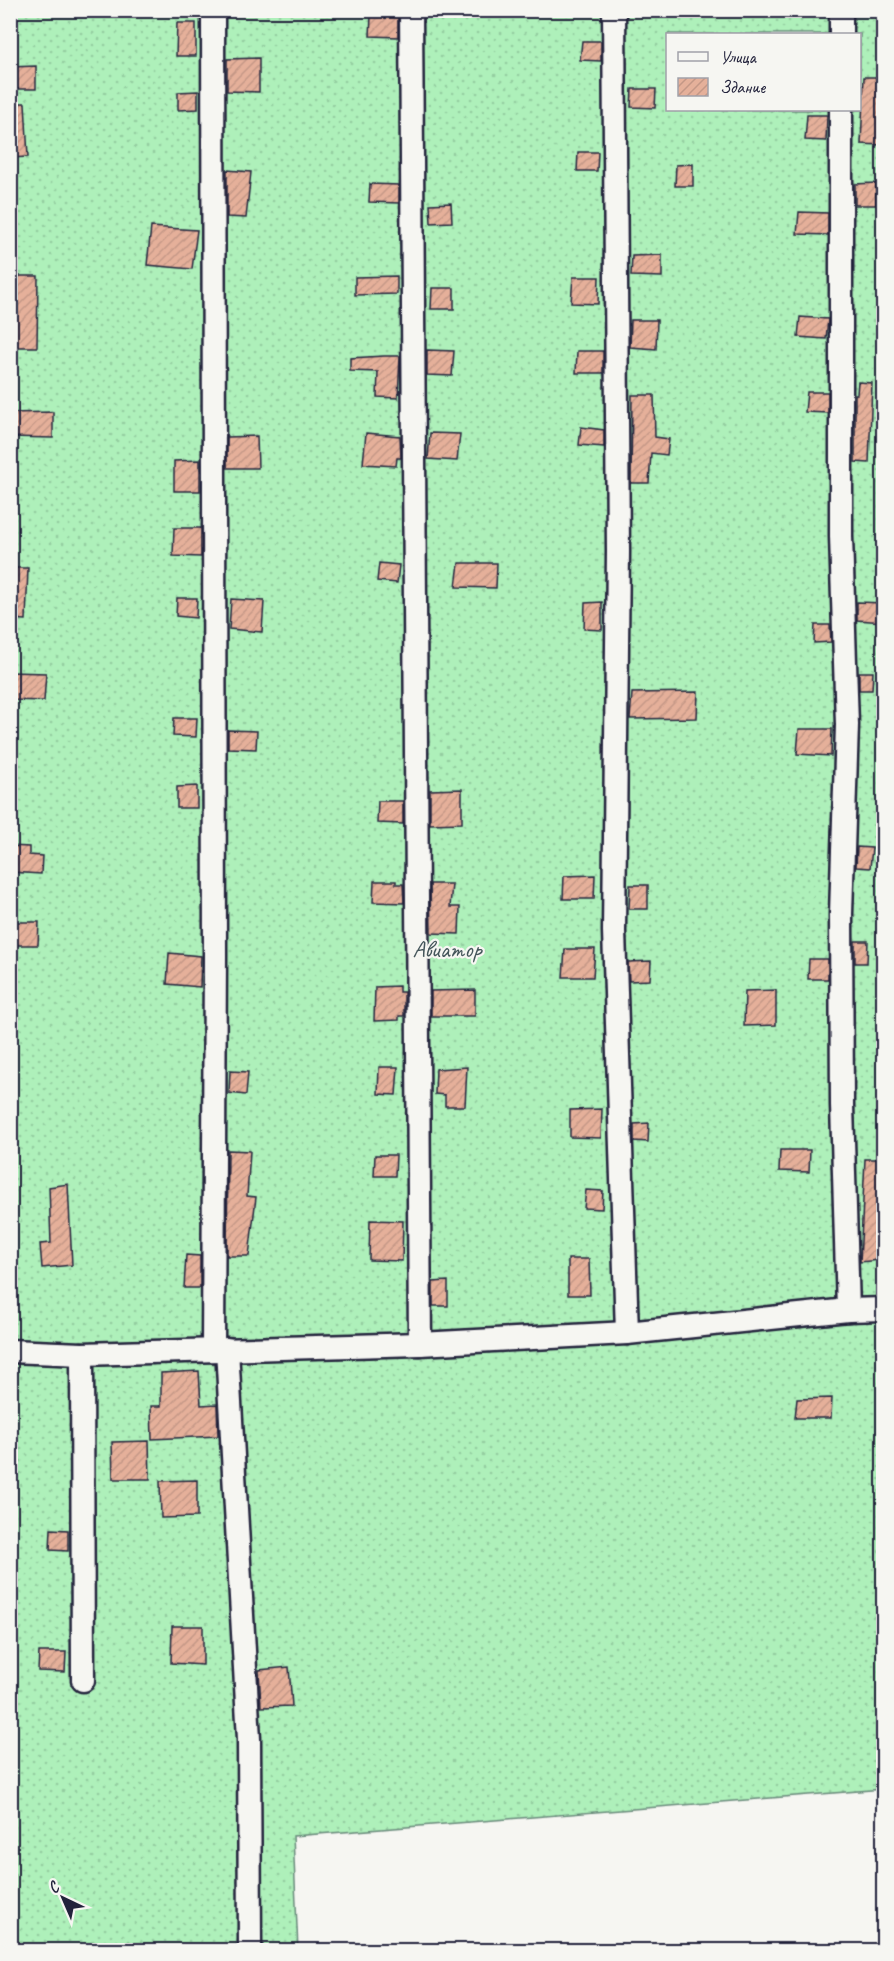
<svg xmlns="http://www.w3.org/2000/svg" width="894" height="1961" font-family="Caveat,sans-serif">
<defs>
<pattern id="garden-dots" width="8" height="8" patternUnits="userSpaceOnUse" patternTransform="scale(1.5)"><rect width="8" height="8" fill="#aef0ba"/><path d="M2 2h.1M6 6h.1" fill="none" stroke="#95cea1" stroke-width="1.8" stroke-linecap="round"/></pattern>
<pattern id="building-hatch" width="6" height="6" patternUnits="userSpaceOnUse" patternTransform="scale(1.5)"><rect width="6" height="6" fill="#e5b09a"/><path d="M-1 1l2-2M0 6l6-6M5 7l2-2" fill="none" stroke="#c49786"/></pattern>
</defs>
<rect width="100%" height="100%" fill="#f6f6f2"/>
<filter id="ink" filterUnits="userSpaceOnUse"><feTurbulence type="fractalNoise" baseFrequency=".0167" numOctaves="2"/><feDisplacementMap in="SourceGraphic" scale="12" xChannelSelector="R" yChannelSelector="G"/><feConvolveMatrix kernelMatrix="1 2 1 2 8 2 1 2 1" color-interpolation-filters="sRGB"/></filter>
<g filter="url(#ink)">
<path fill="url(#garden-dots)" stroke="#68897a" stroke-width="1.5" fill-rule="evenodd" d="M11 11H883V1789L293 1836 298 1950H11ZM668 34H860V110H668Z"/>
<g fill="url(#building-hatch)" stroke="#22223b" stroke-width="1.5">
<path d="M371 16H398V37L370 36Z"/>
<path d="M177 23H196V56H176Z"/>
<path d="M582 41H601V61L580 60Z"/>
<path d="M259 58V92L227 91V59Z"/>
<path d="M36 66V89H10V67Z"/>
<path d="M864 77H884L881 145 861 144Z"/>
<path d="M632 89H656L655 108 631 107Z"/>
<path d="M198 91V109L178 110V92Z"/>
<path d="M10 103H25L28 157 10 158Z"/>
<path d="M807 115H827L826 141 805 140Z"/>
<path d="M578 152H598L597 171H577Z"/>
<path d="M693 164V186H675L676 165Z"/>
<path d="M227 170 251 172 246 218 227 217Z"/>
<path d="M876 183V205H855V184Z"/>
<path d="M370 184 399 185V203L369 202Z"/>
<path d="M451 203 452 222 431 223 430 204Z"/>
<path d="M799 212 828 213V235L797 234Z"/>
<path d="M151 227 197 230 192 269 147 265Z"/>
<path d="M662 255V277L631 276 632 256Z"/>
<path d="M10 276H38L37 347H10Z"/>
<path d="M397 276V294L355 295V277Z"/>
<path d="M573 277H599L598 304 571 303Z"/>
<path d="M432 288H454V309H431Z"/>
<path d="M800 317 828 319 826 339 798 337Z"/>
<path d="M631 320H657L656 349 630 347Z"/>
<path d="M427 350 454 351 452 376 427 375Z"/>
<path d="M577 351H603V373H576Z"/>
<path d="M384 356H400L398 398 377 397 378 372 350 371V358Z"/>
<path d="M858 382 872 383 869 463 855 462V394H857Z"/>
<path d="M807 392H828V413L805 412Z"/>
<path d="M632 395H654L655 437 669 439 667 455 651 453 649 483H631Z"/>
<path d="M53 412V438L10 437V413Z"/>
<path d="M581 427 604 430V447L579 445Z"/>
<path d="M366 433 400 436 401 458H397L396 466 363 464Z"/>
<path d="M430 433 460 434 457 461 428 459Z"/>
<path d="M257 436 258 468H227V437Z"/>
<path d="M200 460V491H174V461Z"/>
<path d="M174 528H201V557L173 556Z"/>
<path d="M379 563 399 565 397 583 377 581Z"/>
<path d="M459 563H497L496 588 456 587Z"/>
<path d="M10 568H28L26 620 10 619Z"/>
<path d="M177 598H197L196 618 176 616Z"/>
<path d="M231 599 264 601 262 632 229 629Z"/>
<path d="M602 602V630L584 629 585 603Z"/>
<path d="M857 602 884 603V622L857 620Z"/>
<path d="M815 625H830L831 642 814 643Z"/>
<path d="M10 672 46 673 44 701 10 700Z"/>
<path d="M859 672H873L872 690H859Z"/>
<path d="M698 692 697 718 630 719 632 693Z"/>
<path d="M174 718H197L196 737 173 736Z"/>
<path d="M799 729H832L831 756 797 754Z"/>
<path d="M228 730 257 731 256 749 228 748Z"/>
<path d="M197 786V808H177V787Z"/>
<path d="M462 789V823L430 824V790Z"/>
<path d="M378 801H403V824L377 823Z"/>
<path d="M10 846 29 847V855L42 856 41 874 10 872Z"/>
<path d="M857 847 872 848 870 868 856 867Z"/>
<path d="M595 875 594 899H563L564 876Z"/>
<path d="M374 881H396V884H403L404 903 373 902Z"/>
<path d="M430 884H452L450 907H460L459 934 431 933Z"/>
<path d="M630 885H648V909H629Z"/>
<path d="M10 922H39L38 945H10Z"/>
<path d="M855 941H868L867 963H855Z"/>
<path d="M565 949H595L593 977H563Z"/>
<path d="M169 953 201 956 200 987 167 984Z"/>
<path d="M809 959H828V979H808Z"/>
<path d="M651 961 650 980 629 981 628 962Z"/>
<path d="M399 986V992H404V1016H399V1020L374 1021 375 987Z"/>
<path d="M475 990V1016H431V991Z"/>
<path d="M776 990V1025L744 1026 745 991Z"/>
<path d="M379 1067H398L396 1095 378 1094Z"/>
<path d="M467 1067 465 1106H445V1095L435 1094 436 1069Z"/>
<path d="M230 1071 248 1072 246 1095 229 1093Z"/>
<path d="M602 1109 601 1138 570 1137V1110Z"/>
<path d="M649 1123 648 1142 634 1141V1124Z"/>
<path d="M228 1150 250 1151 247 1196 256 1197 249 1256H227Z"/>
<path d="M780 1150H810L809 1172 779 1171Z"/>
<path d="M375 1155H396L395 1176H374Z"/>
<path d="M865 1159H884V1215H876L879 1260 860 1262Z"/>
<path d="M68 1184 72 1265 42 1268 40 1244 51 1243 49 1187Z"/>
<path d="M586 1190 603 1191 602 1209 584 1208Z"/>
<path d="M370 1220 403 1221 402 1261 369 1260Z"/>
<path d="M186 1255 200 1256V1288H184Z"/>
<path d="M568 1259H589L590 1295H568Z"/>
<path d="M448 1281V1306H433V1282Z"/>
<path d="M199 1371 201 1405 217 1404 218 1436 152 1439 151 1406H161V1373Z"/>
<path d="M832 1398 831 1418H795L797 1399Z"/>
<path d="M149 1441 150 1479H113L112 1442Z"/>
<path d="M197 1480V1517L161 1518 160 1481Z"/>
<path d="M51 1529 68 1530V1551L50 1550Z"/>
<path d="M172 1626H203V1665L171 1663Z"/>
<path d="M39 1652H66L65 1672 38 1671Z"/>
<path d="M289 1667 292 1706 261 1707 259 1670Z"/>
</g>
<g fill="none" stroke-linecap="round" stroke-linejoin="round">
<defs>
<g id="street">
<path d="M411 10 420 1344"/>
<path d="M614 10 618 551 614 931 627 1333"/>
<path d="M841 34V10"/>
<path d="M841 110V536L847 725 841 914 842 1105 848 1310"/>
<path d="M227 1349 249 1739 250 1945"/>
<path d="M213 1350 215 956 213 10"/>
<path d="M10 1351 82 1354 420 1344 627 1333 848 1310 884 1309"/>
<path d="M82 1354 83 1680"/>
</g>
</defs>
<use href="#street" stroke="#22223b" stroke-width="27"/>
<use href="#street" stroke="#f6f6f2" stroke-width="22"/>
</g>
</g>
<g text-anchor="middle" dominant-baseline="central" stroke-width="4.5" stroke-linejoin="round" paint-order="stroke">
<g font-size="24" fill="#45565b" stroke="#f6f6f2">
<text x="447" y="949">Авиатор</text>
</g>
</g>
<rect width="894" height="1961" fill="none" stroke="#f6f6f2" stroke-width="36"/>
<rect x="18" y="18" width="858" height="1925" fill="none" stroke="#22223b" stroke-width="2" filter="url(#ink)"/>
<rect x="666" y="33" width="195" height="78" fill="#f6f6f2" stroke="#a1a1a9" stroke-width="1.5"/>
<rect x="678" y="52" width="30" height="9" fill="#f6f6f2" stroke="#a1a1a9" stroke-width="1.5"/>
<text x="720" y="63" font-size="18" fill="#22223b">Улица</text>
<rect x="678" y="78" width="30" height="18" fill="url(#building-hatch)" stroke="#a1a1a9" stroke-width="1.5"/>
<text x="720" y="93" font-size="18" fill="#22223b">Здание</text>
<g transform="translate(63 1898) rotate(316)" stroke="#f6f6f2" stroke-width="4.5" paint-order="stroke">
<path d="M0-4.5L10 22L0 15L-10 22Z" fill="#22223b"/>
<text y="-9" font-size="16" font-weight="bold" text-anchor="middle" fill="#22223b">С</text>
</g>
</svg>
